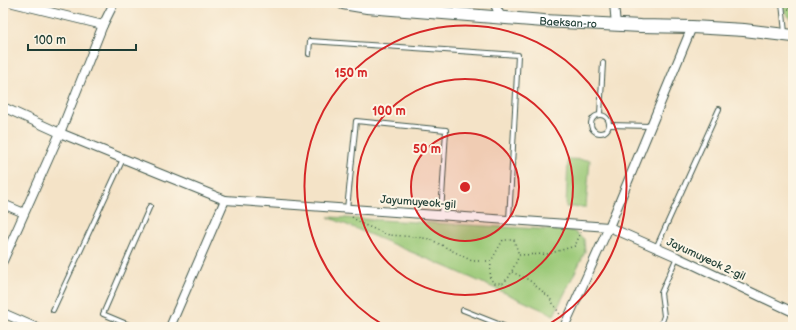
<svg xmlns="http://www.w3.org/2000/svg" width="796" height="330" font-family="'Balsamiq Sans',sans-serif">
<rect width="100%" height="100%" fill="#fcf5e5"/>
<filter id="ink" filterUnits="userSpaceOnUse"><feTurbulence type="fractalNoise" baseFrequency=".025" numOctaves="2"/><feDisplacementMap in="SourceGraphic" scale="8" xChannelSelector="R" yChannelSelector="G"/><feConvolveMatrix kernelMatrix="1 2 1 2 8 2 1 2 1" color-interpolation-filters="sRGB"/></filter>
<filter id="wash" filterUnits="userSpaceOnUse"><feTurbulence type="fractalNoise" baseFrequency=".012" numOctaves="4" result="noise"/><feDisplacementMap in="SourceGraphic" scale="16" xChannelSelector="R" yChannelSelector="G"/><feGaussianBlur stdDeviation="0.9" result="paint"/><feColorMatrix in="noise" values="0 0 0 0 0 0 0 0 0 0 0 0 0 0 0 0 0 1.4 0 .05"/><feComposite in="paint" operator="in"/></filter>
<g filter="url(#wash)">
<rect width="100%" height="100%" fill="#f4e3c7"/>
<g fill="#9bc978" stroke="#5d8356">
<path d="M699 3H793V19L790 18 779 5Z"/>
<path d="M568 159 590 160 586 207H566Z"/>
<path d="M328 217 573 231 584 239 585 252 554 315 447 267Z"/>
</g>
</g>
<g filter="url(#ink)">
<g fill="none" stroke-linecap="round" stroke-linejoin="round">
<defs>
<g id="lane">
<path d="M782 3 785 33"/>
<path d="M309 54 310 41 518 55 509 220"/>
<path d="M600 114 603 63"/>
<circle cx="600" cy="124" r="9"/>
<path d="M610 125 650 126"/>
<path d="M347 209 356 121 446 130 441 215"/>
<path d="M656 248 719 109"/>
<path d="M53 310 123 159"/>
<path d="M463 310 506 327"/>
<path d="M134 327 103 314 150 206"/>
<path d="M660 327 664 316 661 293 677 257"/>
</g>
<g id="street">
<path d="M13 3 103 25"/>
<path d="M494 3 501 17"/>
<path d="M614 3 616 25"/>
<path d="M3 107 60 133 225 200 170 327"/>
<path d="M225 200 609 227 677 257 793 312"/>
<path d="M3 204 24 213"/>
<path d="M3 261 60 133 103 25 114 3"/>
<path d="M3 313 35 327"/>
<path d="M564 327 609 227 692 27"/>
</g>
<g id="secondary">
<path id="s1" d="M343 3 367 7 544 21 641 26 692 27 744 30 793 36"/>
</g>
</defs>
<use href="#lane" stroke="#3f564a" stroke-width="6"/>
<use href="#street" stroke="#3f564a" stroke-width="10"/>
<use href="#secondary" stroke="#3f564a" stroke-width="14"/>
<g stroke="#3f564a" stroke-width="1.5" stroke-dasharray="1 3" stroke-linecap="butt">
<path d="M788 9 793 10"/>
<path d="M352 217 362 224 389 235 416 237 430 239 472 261H491L503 240H514L519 255 548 254 575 246 581 232"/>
<path d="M491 261 490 279 495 283H503L509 277 519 256"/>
<path d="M512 272 529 280 549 297 561 316"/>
</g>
<use href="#lane" stroke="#fff" stroke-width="4"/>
<use href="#street" stroke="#fff" stroke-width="8"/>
<use href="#secondary" stroke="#fff" stroke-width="12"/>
</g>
</g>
<circle cx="465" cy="187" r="54" fill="#d62828" fill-opacity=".12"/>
<g fill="none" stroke="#d62828" stroke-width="2">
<circle cx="465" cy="187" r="54"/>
<circle cx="465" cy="187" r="108"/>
<path d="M385 326A161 161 0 1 1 546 326"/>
</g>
<g text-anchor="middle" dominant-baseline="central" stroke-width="4" stroke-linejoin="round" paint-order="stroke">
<g font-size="11" fill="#1f3d34" stroke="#fcf5e5">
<text stroke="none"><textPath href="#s1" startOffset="226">Baeksan-ro</textPath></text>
<text transform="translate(418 202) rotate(4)">Jayumuyeok-gil</text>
<text transform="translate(706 259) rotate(25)">Jayumuyeok 2-gil</text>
</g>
</g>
<circle cx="465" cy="187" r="6" fill="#d62828" stroke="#fcf5e5" stroke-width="2"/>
<g font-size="12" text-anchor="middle" font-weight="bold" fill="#d62828" stroke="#fcf5e5" stroke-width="4" stroke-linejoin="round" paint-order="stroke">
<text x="351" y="77">150 m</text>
<text x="389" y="115">100 m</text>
<text x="427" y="153">50 m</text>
</g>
<rect width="796" height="330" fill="none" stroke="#fcf5e5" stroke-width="16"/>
<path d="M28 44v6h108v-6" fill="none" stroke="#1f3d34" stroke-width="2"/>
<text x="34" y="44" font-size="12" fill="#1f3d34" stroke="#fcf5e5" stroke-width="3" paint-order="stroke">100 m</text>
</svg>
